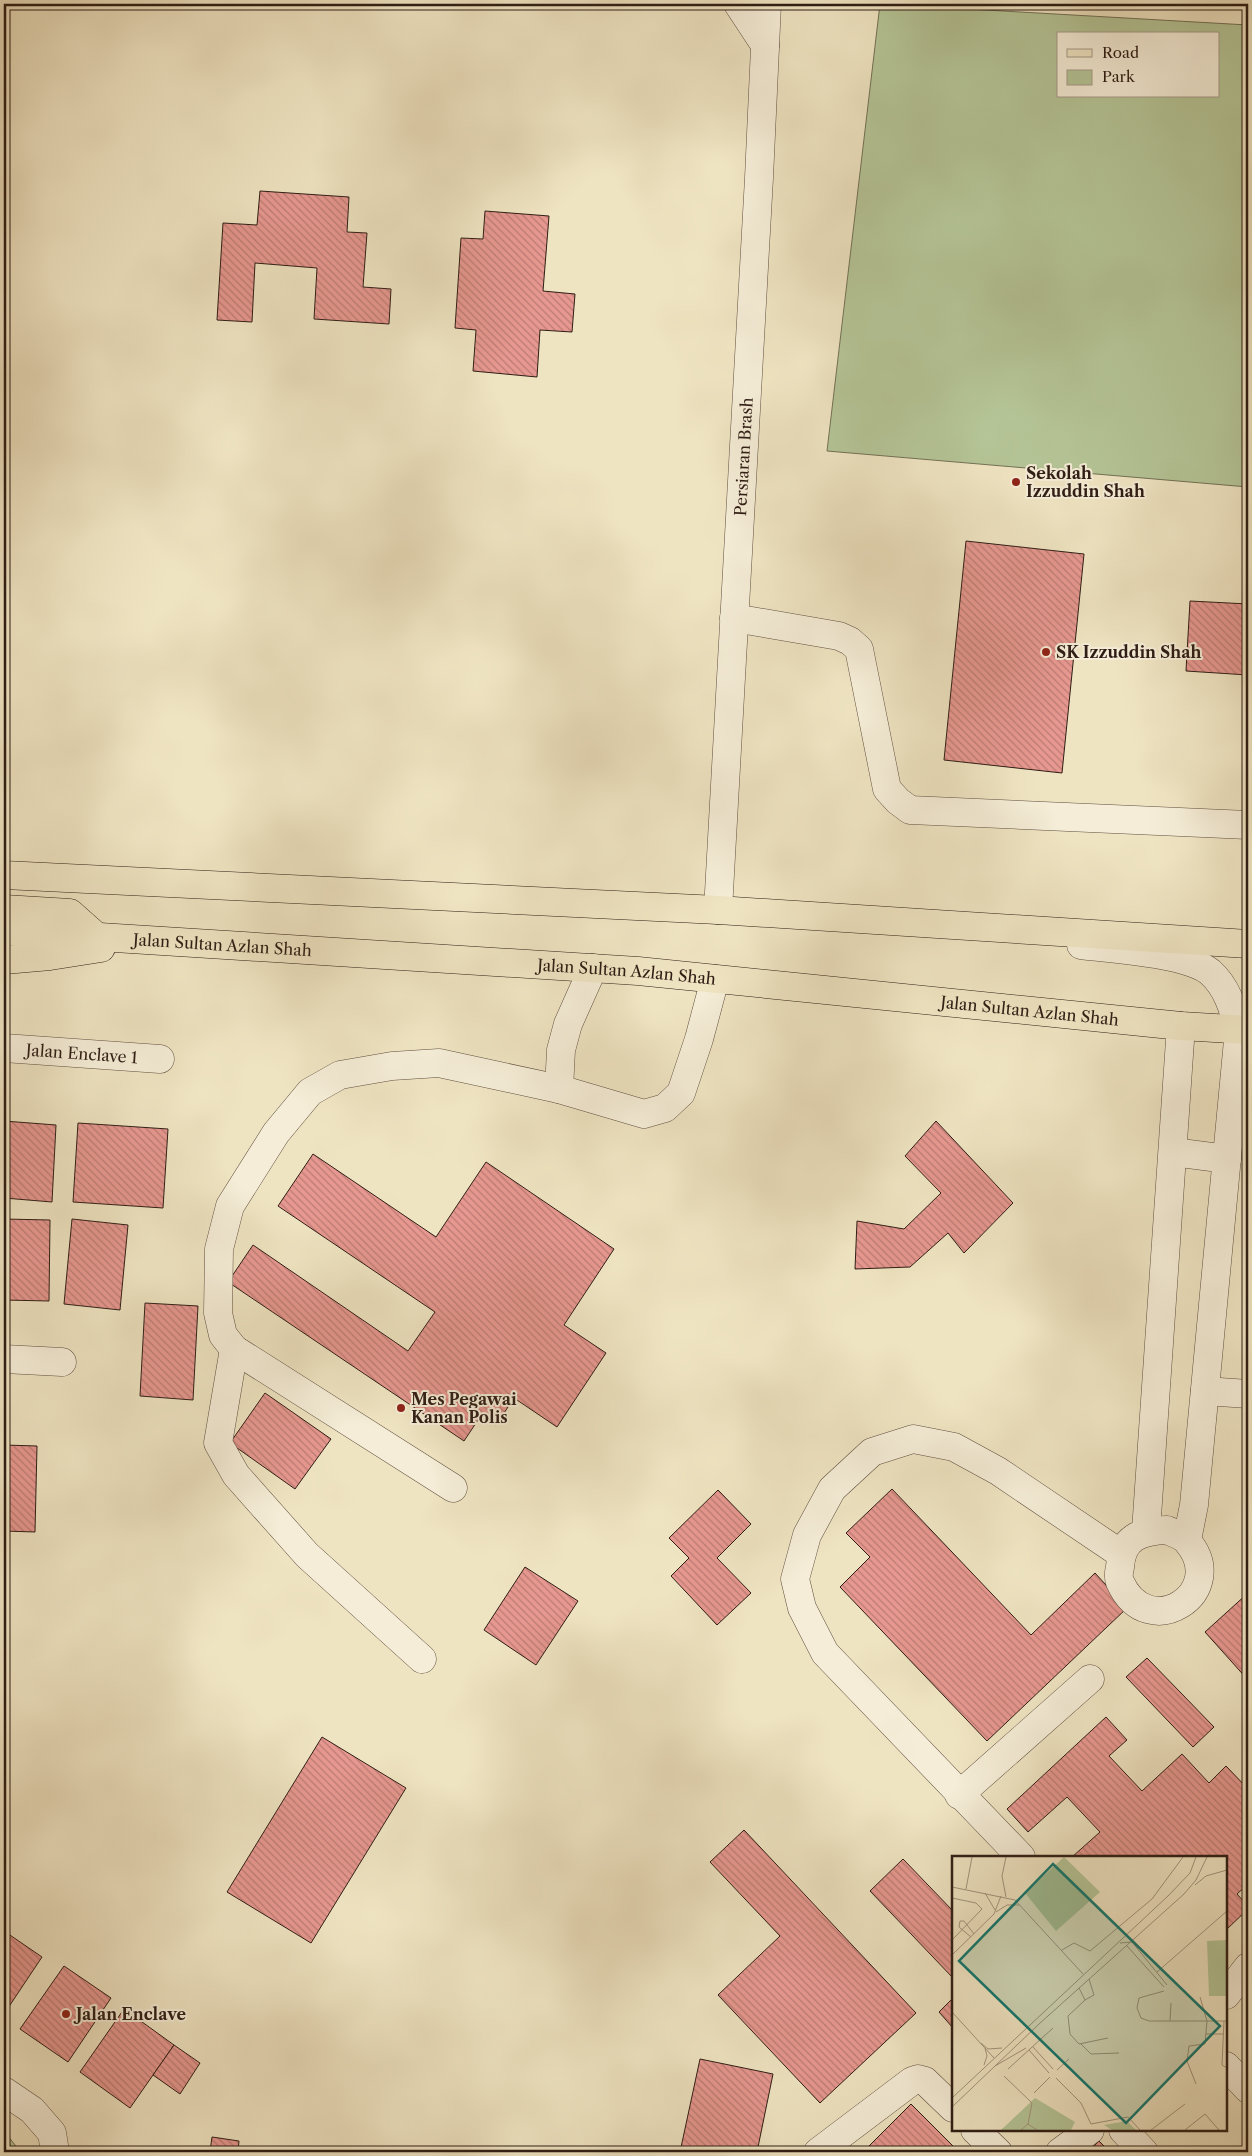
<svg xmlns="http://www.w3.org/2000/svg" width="1252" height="2156" font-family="'Libre Caslon Text',serif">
<defs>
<pattern id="forest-crowns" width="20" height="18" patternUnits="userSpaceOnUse" patternTransform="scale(1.25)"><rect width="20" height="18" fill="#b5c597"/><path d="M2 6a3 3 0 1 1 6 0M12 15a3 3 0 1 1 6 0" fill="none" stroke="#9ca981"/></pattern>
<pattern id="building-back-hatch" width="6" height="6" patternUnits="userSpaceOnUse" patternTransform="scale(1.25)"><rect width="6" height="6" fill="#e79890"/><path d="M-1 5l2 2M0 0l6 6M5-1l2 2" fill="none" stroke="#bc7b74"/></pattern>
</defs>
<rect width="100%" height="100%" fill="#efe4c2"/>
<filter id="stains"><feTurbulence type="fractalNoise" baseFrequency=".004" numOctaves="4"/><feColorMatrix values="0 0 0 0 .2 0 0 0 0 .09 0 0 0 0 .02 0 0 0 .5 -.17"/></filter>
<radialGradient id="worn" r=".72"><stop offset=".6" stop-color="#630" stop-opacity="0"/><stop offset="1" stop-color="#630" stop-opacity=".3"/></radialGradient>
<path fill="#b5c597" stroke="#727156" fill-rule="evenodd" d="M880 4 1248 25V487L827 451ZM1058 34H1218V96H1058Z"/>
<path fill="url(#forest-crowns)" stroke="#727156" d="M4 2131 19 2150 20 2152H4Z"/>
<g fill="url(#building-back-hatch)" stroke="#2f1d15">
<path d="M260 191 349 197 347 232 367 233 363 287 391 289 389 324 314 319 317 268 255 263 252 322 217 320 223 223 257 225Z"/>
<path d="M485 211 549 216 543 291 575 294 572 332 540 330 537 377 473 371 476 330 455 328 461 238 483 239Z"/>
<path d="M966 541 1084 554 1062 773 944 760Z"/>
<path d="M1190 601 1248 604V675L1186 671Z"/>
<path d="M4 1121 56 1125 52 1202 4 1198Z"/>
<path d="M936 1121 1013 1203 964 1253 948 1233 910 1267 855 1269 857 1221 904 1229 941 1193 905 1156Z"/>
<path d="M78 1123 168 1129 163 1208 73 1202Z"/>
<path d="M313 1154 436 1237 486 1162 614 1249 564 1325 606 1353 557 1427 514 1398 496 1425 482 1414 464 1441 228 1282 253 1245 408 1351 435 1312 278 1206Z"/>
<path d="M4 1219 50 1220 49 1301 4 1300Z"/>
<path d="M72 1219 128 1225 120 1310 64 1304Z"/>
<path d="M145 1303 198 1306 193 1400 140 1396Z"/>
<path d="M265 1393 331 1439 295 1489 230 1443Z"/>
<path d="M4 1445 37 1446 35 1532 4 1531Z"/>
<path d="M892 1489 1031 1635 1095 1573 1127 1608 987 1741 840 1587 870 1557 846 1533Z"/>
<path d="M718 1490 751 1524 717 1558 751 1593 717 1625 671 1576 689 1558 669 1538Z"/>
<path d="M525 1567 578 1601 536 1665 484 1630Z"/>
<path d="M1248 1593V1680L1205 1632Z"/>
<path d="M1147 1658 1214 1727 1193 1747 1126 1677Z"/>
<path d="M1106 1717 1127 1740 1109 1756 1142 1791 1182 1754 1209 1783 1226 1766 1248 1789V1884L1237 1894 1248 1906V1909L1226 1930V1857H1072L1100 1832 1067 1797 1028 1832 1007 1809Z"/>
<path d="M322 1737 406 1788 311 1943 227 1892Z"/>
<path d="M744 1830 916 2013 820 2103 718 1995 780 1936 710 1862Z"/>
<path d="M903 1859 953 1911V1978L870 1891Z"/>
<path d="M4 1931 42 1957 4 2014Z"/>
<path d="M64 1966 111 1998 68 2062 20 2029Z"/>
<path d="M953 1998V2028L939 2012Z"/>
<path d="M124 2009 174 2045 130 2108 80 2072Z"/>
<path d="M174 2045 200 2063 180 2094 153 2075Z"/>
<path d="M700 2059 773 2074 757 2152H680Z"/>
<path d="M911 2104 959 2152H863Z"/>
<path d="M212 2137 239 2141 238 2152H210Z"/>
<path d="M1099 2141 1110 2152H1088Z"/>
</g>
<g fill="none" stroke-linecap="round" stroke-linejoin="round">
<defs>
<g id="minor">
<path d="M738 4 765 45"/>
<path d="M734 618 839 636 850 641 859 649 887 789 898 801 910 810 1248 825"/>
<path id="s1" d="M718 910 759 178 767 4"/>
<path d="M1081 945C1112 949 1187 953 1210 972 1227 987 1233 1008 1239 1030L1194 1505 1187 1540"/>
<path d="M593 968 568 1024 561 1050 559 1089 644 1114 665 1108 681 1093 699 1039 715 979"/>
<path id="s2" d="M4 1048 160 1059"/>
<path d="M1173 1152 1227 1159"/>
<path d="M234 1349 218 1443 236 1475 307 1555 422 1659"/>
<path d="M4 1359 62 1362"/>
<path d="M1205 1391 1248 1394"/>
<path d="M453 1488 234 1349 223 1335 218 1313 219 1249 230 1206 276 1133 310 1092 340 1075 392 1066 439 1063 559 1089"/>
<path d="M1167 1530C1173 1533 1183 1536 1187 1541 1231 1592 1148 1645 1120 1582 1118 1577 1119 1571 1120 1567 1122 1537 1141 1531 1167 1530Z"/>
<path d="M1146 1531 1181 1026"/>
<path d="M959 1795 1090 1679"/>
<path d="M1021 1857 825 1653 802 1608 795 1579 807 1535 832 1489 872 1452 913 1439 954 1447 998 1471 1121 1554"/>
<path d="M1226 1995 1248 1967"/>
<path d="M1226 2066 1248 2089"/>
<path d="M4 2091 32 2110 52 2133 55 2152"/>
<path d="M975 2130 998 2152"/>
<path d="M1123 2130 1144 2152"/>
<path d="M818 2152 912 2081 918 2079 925 2081 953 2108"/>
<path d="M1060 2152 1090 2130"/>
</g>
<g id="major">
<path d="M4 875 718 910 1248 944"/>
<path d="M4 909 70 913 97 937"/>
<path id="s3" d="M4 931 638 971 1181 1026 1248 1030"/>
<path d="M4 960 50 956 101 948"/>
</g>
</defs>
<use href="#minor" stroke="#5f4f40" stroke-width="29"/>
<use href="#major" stroke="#2f1d15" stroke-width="29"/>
<use href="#minor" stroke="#f5edd7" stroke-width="28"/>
<use href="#major" stroke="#efe4c2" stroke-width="28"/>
</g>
<g fill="#8f2418" stroke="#f5edd7" stroke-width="2">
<circle cx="1016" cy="482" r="5"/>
<circle cx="1046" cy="652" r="5"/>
<circle cx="401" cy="1408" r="5"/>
<circle cx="66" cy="2014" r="5"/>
</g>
<g text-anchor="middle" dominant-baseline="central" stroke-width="4" stroke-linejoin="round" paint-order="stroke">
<g font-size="16" fill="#2f1d15" stroke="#f5edd7">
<text stroke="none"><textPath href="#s1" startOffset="454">Persiaran Brash</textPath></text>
<text stroke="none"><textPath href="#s3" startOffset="219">Jalan Sultan Azlan Shah</textPath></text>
<text stroke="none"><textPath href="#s3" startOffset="624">Jalan Sultan Azlan Shah</textPath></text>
<text stroke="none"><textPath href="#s3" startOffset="1029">Jalan Sultan Azlan Shah</textPath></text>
<text stroke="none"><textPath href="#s2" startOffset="78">Jalan Enclave 1</textPath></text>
</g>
<g font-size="16" font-weight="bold" fill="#2f1d15" stroke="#f5edd7" text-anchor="start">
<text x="1026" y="473">Sekolah<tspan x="1026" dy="18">Izzuddin Shah</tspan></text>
<text x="1056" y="652">SK Izzuddin Shah</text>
<text x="411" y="1399">Mes Pegawai<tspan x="411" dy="18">Kanan Polis</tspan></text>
<text x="76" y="2014">Jalan Enclave</text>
</g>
</g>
<g transform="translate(952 1856)">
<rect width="275" height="275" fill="#efe4c2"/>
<path d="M112 1 148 36 104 75 73 37ZM275 84V140H257L255 85ZM83 242 123 266 119 274H49Z" fill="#b5c597"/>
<path d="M175 265 184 274H160L152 269Z" fill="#b5c597"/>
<path fill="none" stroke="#a2947d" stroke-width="1" d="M243 29 254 20 275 14M0 31 63 44 131 118M14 33 20 1M33 37 43 54M54 41 50 20 54 1M0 42 24 47 30 53 0 84M44 56 55 49H67M19 81 7 71 8 65H12L22 78M168 87 180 86 215 129M175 90 212 131M110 94 122 87 138 95 200 43 231 1M0 99 42 58 49 40M205 116 275 55M127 132 133 144 142 139 137 123M212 135 187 142 185 152 189 162 197 165H275M133 144 116 160 118 178 127 188 156 182M0 156 42 202M218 165 219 147M272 165 270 209 275 212M254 178H271M29 187 36 193 50 192M129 188 139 198 167 197M81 191 101 213M77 194 97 217M32 209 35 200 33 192M43 210 74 192M56 213 101 172M105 214 117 203M52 220 80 247 76 268M104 222 129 247 139 268M244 228 235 205 237 190 253 188 255 165 248 141M82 237 98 221M0 242 217 39 238 17 244 1M0 251 87 168 232 38 244 24 255 1M139 268 176 261 188 274M69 274 76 268 85 274M199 274 233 248M233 274 253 258 267 274"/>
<path fill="#0f766e" fill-opacity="0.15" stroke="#0f766e" stroke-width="2.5" d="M101 8 268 170 174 267 7 105Z"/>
<rect width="275" height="275" fill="none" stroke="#2f1d15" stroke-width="2.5"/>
</g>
<rect width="1252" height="2156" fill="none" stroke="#efe4c2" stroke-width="20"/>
<rect x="5" y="5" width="1242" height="2146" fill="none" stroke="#2f1d15" stroke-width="2.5"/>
<rect x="10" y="10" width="1232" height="2136" fill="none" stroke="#2f1d15"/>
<rect x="1057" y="32" width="162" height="65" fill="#f5edd7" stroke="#a69a89"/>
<rect x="1067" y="49" width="25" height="8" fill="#efe4c2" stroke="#a69a89"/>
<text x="1102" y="58" font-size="15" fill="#2f1d15">Road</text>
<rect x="1067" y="70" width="25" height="15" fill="#b5c597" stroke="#a69a89"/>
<text x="1102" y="82" font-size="15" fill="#2f1d15">Park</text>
<rect width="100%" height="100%" filter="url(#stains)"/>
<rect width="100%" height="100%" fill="url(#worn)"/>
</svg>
